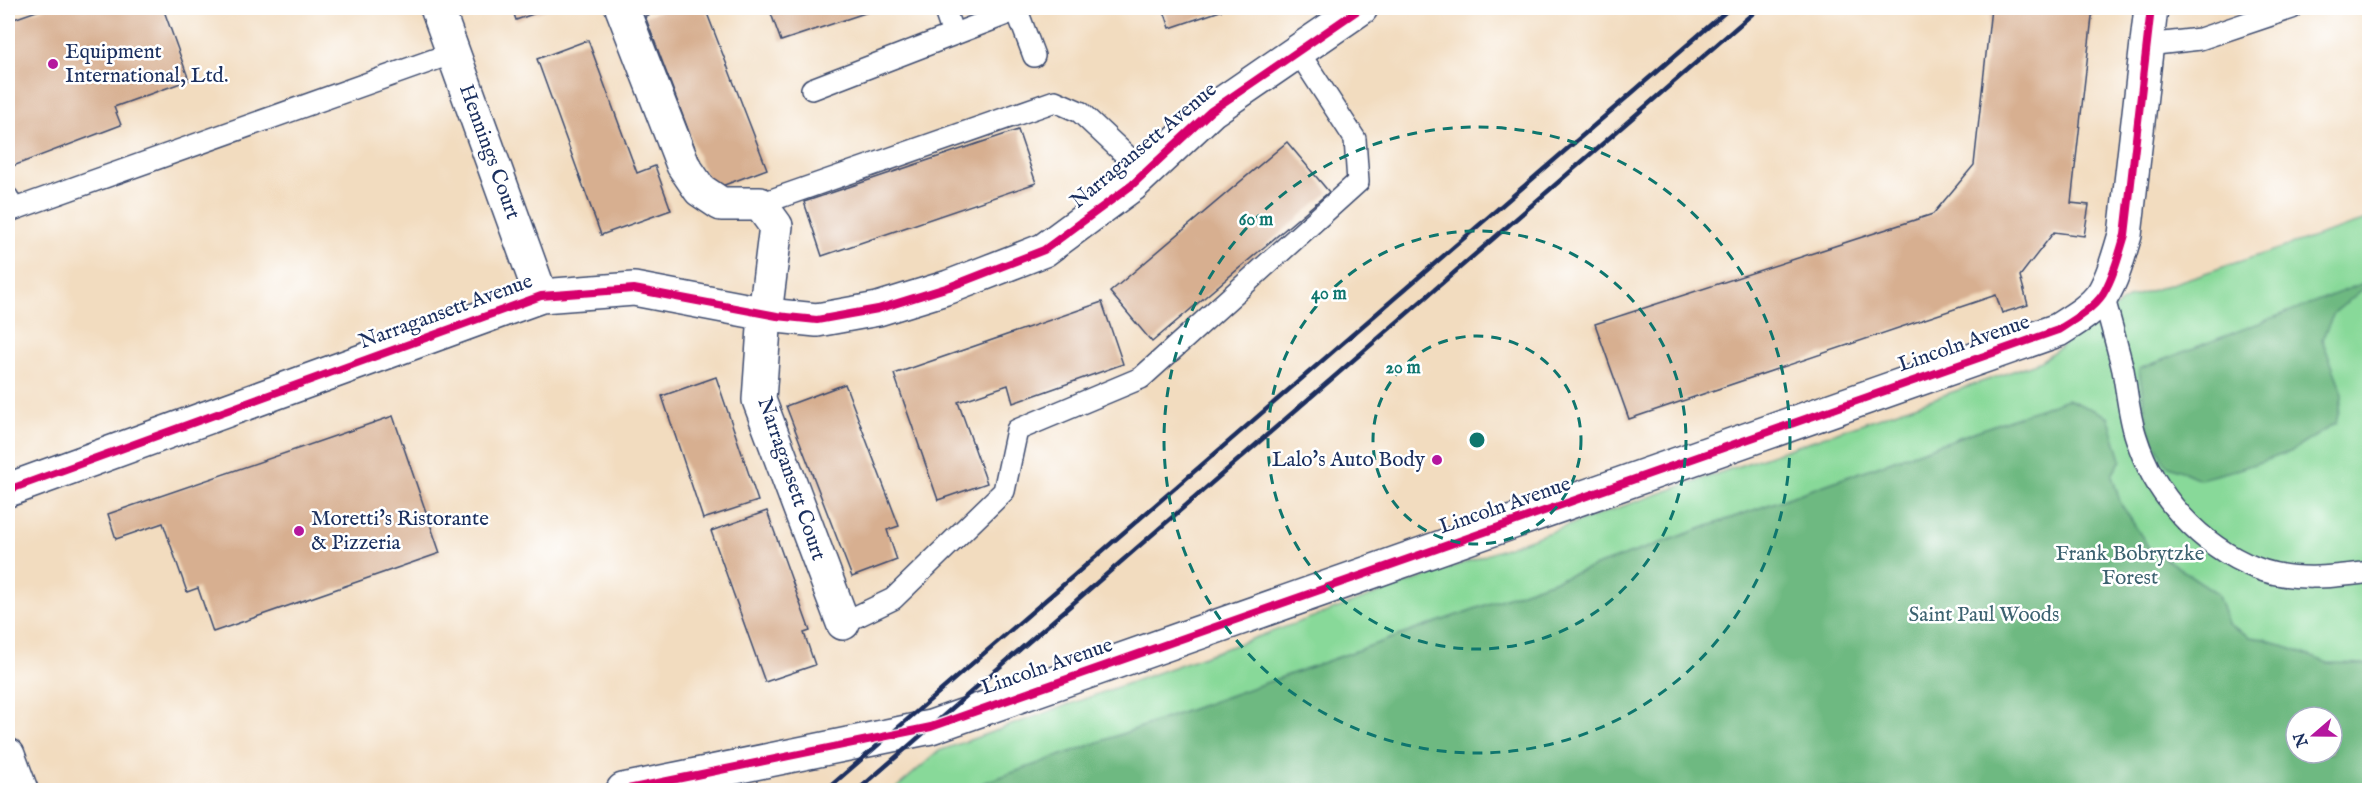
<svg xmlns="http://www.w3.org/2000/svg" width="2377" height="798" font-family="'IM FELL English',serif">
<rect width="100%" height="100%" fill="#fff"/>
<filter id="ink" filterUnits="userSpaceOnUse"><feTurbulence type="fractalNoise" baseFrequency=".0167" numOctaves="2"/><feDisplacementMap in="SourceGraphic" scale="12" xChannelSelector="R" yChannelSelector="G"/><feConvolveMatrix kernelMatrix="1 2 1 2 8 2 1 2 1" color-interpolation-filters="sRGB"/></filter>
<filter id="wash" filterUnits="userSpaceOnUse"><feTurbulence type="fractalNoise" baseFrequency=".008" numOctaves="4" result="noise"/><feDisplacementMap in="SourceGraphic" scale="24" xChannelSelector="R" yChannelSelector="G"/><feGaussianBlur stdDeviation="1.35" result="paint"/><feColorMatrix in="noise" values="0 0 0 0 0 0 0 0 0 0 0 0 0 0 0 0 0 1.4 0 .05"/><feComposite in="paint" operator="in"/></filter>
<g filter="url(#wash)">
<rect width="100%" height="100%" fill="#f2dcbf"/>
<path fill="#88d999" stroke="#52847c" stroke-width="1.5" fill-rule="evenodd" d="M2369 219V790H894L939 751 1592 517 2039 362 2129 298ZM2296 717H2332V753H2296Z"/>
<g fill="#6eb981" stroke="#447470" stroke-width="1.5" fill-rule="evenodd">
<path d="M2369 281V284L2334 313 2322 339 2343 394 2336 423 2290 452 2239 469 2200 479 2165 464 2148 429 2139 369Z"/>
<path d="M2067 399 2108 416 2121 460 2112 475 2120 502 2149 548 2217 593 2228 624 2250 637 2265 639 2328 663 2369 664V790H975L983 783ZM2296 717H2332V753H2296Z"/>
</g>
<g id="blocks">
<g fill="#d7af90">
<path d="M45 8H163L189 80 114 107 121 125 8 168V21Z"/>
<path d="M512 8H550L516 20Z"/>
<path d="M669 8H705L767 169 711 190 645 16Z"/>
<path d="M769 8H880L781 41Z"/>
<path d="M1163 8H1229L1170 28Z"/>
<path d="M1991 8H2093L2071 203 2089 205 2084 236 2054 232 2020 276 2028 305 2002 313 1996 295 1629 419 1595 324 1933 214 1974 165Z"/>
<path d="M588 40 637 173 655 166 671 210 601 235 537 59Z"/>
<path d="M1018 130 1036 183 822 256 804 202Z"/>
<path d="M1287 142 1329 192 1152 342 1110 292Z"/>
<path d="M1102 302 1123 364 1013 403 1008 385 958 402 987 483 938 500 894 374Z"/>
<path d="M716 377 758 501 703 519 662 396Z"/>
<path d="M845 384 899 526 887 530 897 560 852 577 786 406Z"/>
<path d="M393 416 440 553 213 632 198 588 187 592 163 523 116 539 108 514Z"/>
<path d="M767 511 810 631 804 633 815 665 765 682 711 531Z"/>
</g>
</g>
</g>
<g filter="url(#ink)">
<use href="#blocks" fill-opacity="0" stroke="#3b496d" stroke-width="1.5"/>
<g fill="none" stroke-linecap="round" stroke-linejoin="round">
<defs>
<g id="lane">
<path d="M944 8 953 34"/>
<path d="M1016 8 1034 56"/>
<path d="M2147 45 2200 39 2292 8"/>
<path d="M812 89 1017 10"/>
<path d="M8 198 12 210 453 53"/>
<path d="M760 204 1055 101 1080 112 1145 173"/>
<path d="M2103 295C2110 320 2117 345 2123 370 2127 392 2129 416 2136 437 2154 495 2200 546 2256 568 2291 582 2333 577 2370 572"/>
<path d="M843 623 893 599 1004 491 1017 430 1141 378 1358 182 1355 139 1297 50"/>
</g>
<g id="street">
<path d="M437 8 541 296"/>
<path d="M622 8 683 165 700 190 721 204H760L776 226 765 314 759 400 843 623"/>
<path d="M8 490 541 296 634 289 777 316 817 320 878 309 949 287 1044 250 1132 185 1211 111 1361 8"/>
</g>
<path id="secondary" d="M623 790 931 727 2058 330C2074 320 2093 309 2103 294 2114 276 2119 254 2125 235L2151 8"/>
<path id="primary" d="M8 755 21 790"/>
</defs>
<use href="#lane" stroke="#3b496d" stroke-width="24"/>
<use href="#street" stroke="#3b496d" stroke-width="36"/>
<use href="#secondary" stroke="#3b496d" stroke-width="36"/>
<use href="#primary" stroke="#3b496d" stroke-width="36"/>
<use href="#lane" stroke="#fff" stroke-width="21"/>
<use href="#street" stroke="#fff" stroke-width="33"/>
<use href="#secondary" stroke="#fff" stroke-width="33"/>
<use href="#primary" stroke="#fff" stroke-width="33"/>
<g stroke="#1b2f5e" stroke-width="4.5">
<path d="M826 790 1730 8"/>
<path d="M858 790 1759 8"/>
</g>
<defs>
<g id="cycleway">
<path d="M8 490 541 296 634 289 777 316 817 320 878 309 949 287 1044 250 1132 185 1211 111 1361 8"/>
<path d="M623 790 931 727 2058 330C2074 320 2093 309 2103 294 2114 276 2119 254 2125 235L2151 8"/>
</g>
</defs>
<use href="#cycleway" stroke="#fff" stroke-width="11"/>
<use href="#cycleway" stroke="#d6006c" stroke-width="8"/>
</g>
</g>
<g fill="none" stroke="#0f766e" stroke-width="3" stroke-dasharray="10 8">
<circle cx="1477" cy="440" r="104"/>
<circle cx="1477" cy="440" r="209"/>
<circle cx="1477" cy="440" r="313"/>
</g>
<g fill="#b5179e" stroke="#fff" stroke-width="2">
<circle cx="53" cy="64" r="6"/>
<circle cx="1437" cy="460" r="6"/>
<circle cx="299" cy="531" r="6"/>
</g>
<g text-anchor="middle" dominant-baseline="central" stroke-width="5" stroke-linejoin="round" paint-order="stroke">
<g font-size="21" fill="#1b2f5e" stroke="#fff" text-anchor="start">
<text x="65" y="52">Equipment<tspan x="65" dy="24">International, Ltd.</tspan></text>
<text x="1425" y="460" text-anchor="end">Lalo's Auto Body</text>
<text x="311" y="519">Moretti's Ristorante<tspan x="311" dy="24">&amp; Pizzeria</tspan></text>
</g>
<g font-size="21" fill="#1b2f5e" stroke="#fff">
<text transform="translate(1144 146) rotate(-40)">Narragansett Avenue</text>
<text transform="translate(489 152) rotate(70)">Hennings Court</text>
<text transform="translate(446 312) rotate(-20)">Narragansett Avenue</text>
<text transform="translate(1964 344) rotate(-19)">Lincoln Avenue</text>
<text transform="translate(791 479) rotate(71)">Narragansett Court</text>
<text transform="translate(1505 506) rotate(-19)">Lincoln Avenue</text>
<text transform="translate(1047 667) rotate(-19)">Lincoln Avenue</text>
</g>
<g font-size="21" fill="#3c6270" stroke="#fff">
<text x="2130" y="554">Frank Bobrytzke<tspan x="2130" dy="24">Forest</tspan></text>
<text x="1984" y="615">Saint Paul Woods</text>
</g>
</g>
<circle cx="1477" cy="440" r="9" fill="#0f766e" stroke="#fff" stroke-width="3"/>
<g font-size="18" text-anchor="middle" font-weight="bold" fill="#0f766e" stroke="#fff" stroke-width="5" stroke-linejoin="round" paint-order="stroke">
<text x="1256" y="225">60 m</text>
<text x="1329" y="299">40 m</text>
<text x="1403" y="373">20 m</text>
</g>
<rect width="2377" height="798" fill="none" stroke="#fff" stroke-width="30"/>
<g transform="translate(2314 735) rotate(250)"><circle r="28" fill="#ffffff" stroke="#a4acbf" stroke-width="1.5"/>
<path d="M0-4.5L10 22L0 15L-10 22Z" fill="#b5179e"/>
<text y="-9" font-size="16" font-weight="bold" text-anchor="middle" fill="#1b2f5e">N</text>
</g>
</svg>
